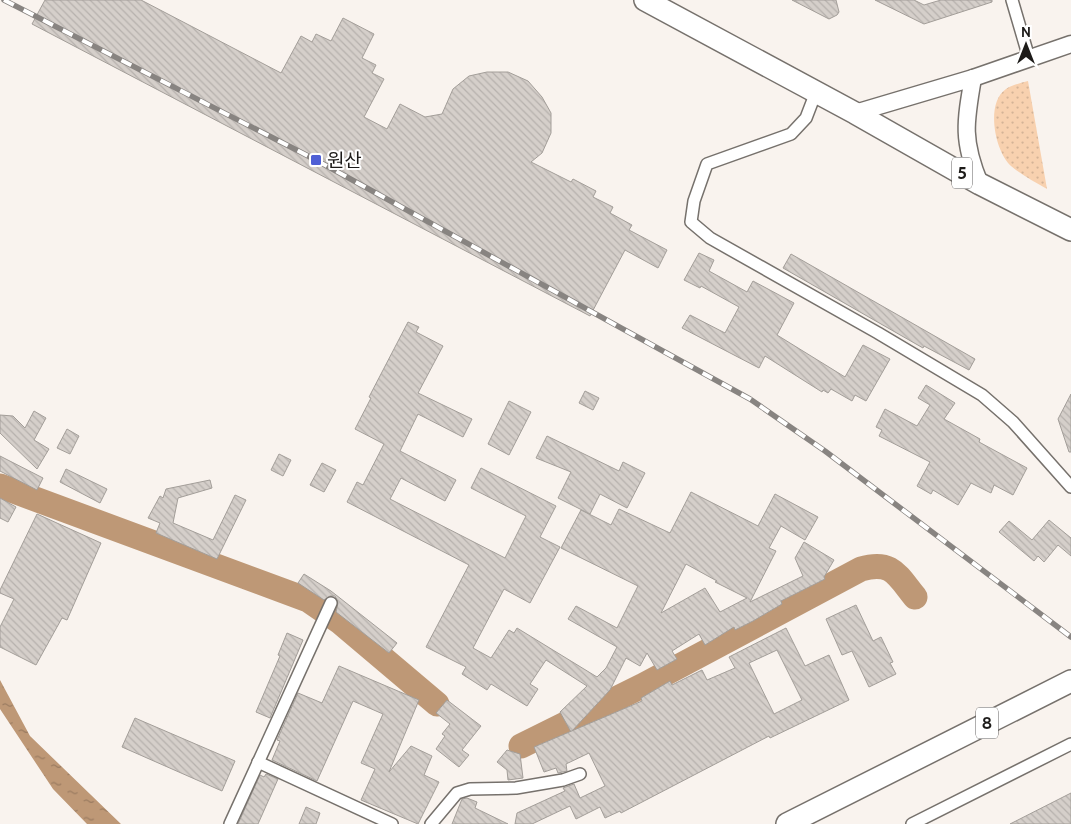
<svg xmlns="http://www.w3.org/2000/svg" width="1071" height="824" font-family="Cabin,'Noto Sans KR',sans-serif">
<defs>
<pattern id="grass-dots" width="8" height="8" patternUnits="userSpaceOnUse" patternTransform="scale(1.25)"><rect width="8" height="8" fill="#f8d1af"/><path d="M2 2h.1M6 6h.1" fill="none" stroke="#d4b396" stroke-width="1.8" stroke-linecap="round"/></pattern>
<pattern id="water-ripples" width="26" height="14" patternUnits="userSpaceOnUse" patternTransform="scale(1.25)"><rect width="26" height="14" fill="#be9876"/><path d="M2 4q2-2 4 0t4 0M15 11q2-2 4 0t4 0" fill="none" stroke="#9a7b60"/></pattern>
<pattern id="building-back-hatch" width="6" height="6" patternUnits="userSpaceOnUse" patternTransform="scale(1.25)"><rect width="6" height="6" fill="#d5cfca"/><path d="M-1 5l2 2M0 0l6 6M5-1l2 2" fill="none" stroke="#b6b1ad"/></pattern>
</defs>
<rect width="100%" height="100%" fill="#f9f3ee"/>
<path fill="url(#grass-dots)" d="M1028 81 1047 189C1035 182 1021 175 1011 166 995 152 985 103 1006 89 1012 85 1021 83 1028 81Z"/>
<path fill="url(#water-ripples)" d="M0 680 30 736 121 824H87L53 789 0 709Z"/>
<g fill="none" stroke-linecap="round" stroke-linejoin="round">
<g stroke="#be9876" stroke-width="25">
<path d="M0 486 308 600 340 622 437 704"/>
<path d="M521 746 642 686 861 569C892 560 897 575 915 597"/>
</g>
</g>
<g fill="url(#building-back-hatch)" stroke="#a39e99" fill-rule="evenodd">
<path d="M45 0H141L281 73 301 36 312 42 316 34 331 41 343 18 374 34 362 58 376 65 372 73 384 79 364 117 387 129 400 104 425 117 442 114 453 89 469 76 487 72H508L528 81 542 97 551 113V133L542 153 531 162 571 182 573 179 596 191 593 197 613 207 610 213 632 225 629 230 667 250 658 268 625 250 590 316 32 24Z"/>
<path d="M792 0H836L839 12 837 15 829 19Z"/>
<path d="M875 0H914L924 5 941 0H992V2L924 24Z"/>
<path d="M699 253 714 260 709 271 747 292 753 281 794 303 777 335 845 377 863 345 890 359 866 401 855 395 852 401 831 389 828 393 823 390 822 392 765 356 759 368 682 328 690 315 725 333 739 307 701 286 700 288 684 280Z"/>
<path d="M791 254 975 359 969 370 924 346 923 348 783 268Z"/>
<path d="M408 322 419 327 416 332 443 346 418 393 472 419 463 437 418 414 400 451 456 480 445 501 401 478 390 499 505 558 526 516 471 488 481 468 556 506 540 537 560 547 530 603 504 589 473 648 491 658 509 630 514 633 517 628 597 677 606 668 617 647 568 619 576 606 617 628 638 586 561 548 581 510 611 525 619 509 670 533 691 492 758 526 775 494 818 517 805 540 781 526 769 548 776 551 750 602 803 576 795 558 804 542 834 560 824 577 825 579 781 601 782 604 753 621 735 630 734 627 705 645 699 634 672 651 677 659 657 670 647 653 640 666 626 658 610 690 571 732 560 712 587 686 546 660 530 684 538 689 527 706 491 684 487 690 462 674 466 667 426 647 469 565 347 502 357 482 363 485 384 444 355 429 371 398 369 397ZM686 564 717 581 715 582 747 598 720 612 705 588 661 613Z"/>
<path d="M926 385 955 403 944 419 980 439 979 442 1027 468 1013 495 994 485 991 493 971 483 958 505 933 490 931 494 917 486 930 462 879 436 882 430 876 427 885 409 917 426 930 405 918 398Z"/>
<path d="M585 391 599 398 593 410 579 403Z"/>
<path d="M1071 394V452H1069L1058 419Z"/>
<path d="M509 401 531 412 509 455 488 444Z"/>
<path d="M34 411 46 418 34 440 49 449 37 469 0 433V415L13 416 25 428Z"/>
<path d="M67 429 79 436 70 454 57 448Z"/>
<path d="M547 436 619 471 623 462 645 473 627 508 600 494 590 514 558 498 571 472 536 458Z"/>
<path d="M279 454 291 460 283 476 271 470Z"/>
<path d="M0 456 43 478 37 490 0 471Z"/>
<path d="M322 463 336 470 324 492 310 485Z"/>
<path d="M66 469 107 489 100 503 60 482Z"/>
<path d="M210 480 212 488 178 498 173 523 213 540 235 495 246 500 217 559 156 533 160 523 148 518 160 496 163 498 166 489Z"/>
<path d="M0 498 16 507 8 522 0 518Z"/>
<path d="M37 514 101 543 67 620 62 618 36 665 0 647V627L14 599 0 593V590Z"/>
<path d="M1049 520 1071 538V556L1058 545 1044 562 1038 556 1034 561 999 532 1009 521 1032 540Z"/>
<path d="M304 574 331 591 397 643 389 653 336 612 338 603 335 596H330L324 600 298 583Z"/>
<path d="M856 605 873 641 881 637 893 662 890 663 896 674 869 687 852 651 842 655 826 619Z"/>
<path d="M786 628 805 666 829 655 849 700 770 738 769 736 621 813 620 811 605 818 600 807 576 819 570 806 532 824H515L517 813 565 791 563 788 574 784 580 798 605 786 589 753 566 764 567 771 558 773 556 768 544 772 534 747 642 701 641 698 670 681 672 685 702 670 707 680 735 668 729 657ZM777 650 802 700 774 714 749 663Z"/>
<path d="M287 633 303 640 270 718 256 712 280 656 278 655Z"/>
<path d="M339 666 419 700 389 772 411 746 432 756 424 775 439 782 418 824 361 800 375 769 361 763 383 714 353 701 317 781 272 760 280 741 277 740 298 693 322 703Z"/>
<path d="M447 700 481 726 462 750 469 755 459 767 436 749 445 736 442 734 450 724 436 713Z"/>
<path d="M135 718 235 761 222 791 122 747Z"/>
<path d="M507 750 520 754 523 778 508 780 507 770 497 762Z"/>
<path d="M266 774 278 779 258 824H238L260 775 264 777Z"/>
<path d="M1071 793V824H1010Z"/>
<path d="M467 798 477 802 475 808 508 824H452L462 799Z"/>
<path d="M306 807 320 813 316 824H299Z"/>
</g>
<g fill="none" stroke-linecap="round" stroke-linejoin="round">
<defs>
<g id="street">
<path d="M1012 0 1029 58"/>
<path d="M816 92 806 118 791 134 707 164 694 201 691 222 710 238 878 333 982 395 1013 422 1071 487"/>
<path d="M258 762 392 824"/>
<path d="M230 824 331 603"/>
<path d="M431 824 457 793 470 789 516 788 563 780 580 774"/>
<path d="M912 824 1071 744"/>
</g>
<g id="secondary">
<path d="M973 78C965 123 962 141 980 184"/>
<path d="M855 113 973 78 1071 44"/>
</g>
<g id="highway">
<path d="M645 0 855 113 980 184 1071 230"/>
<path d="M787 824 1071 681"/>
</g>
</defs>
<use href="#street" stroke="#76716c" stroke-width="14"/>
<use href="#secondary" stroke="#76716c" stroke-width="19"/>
<use href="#highway" stroke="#76716c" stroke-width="24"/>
<use href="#street" stroke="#fff" stroke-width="11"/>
<use href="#secondary" stroke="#fff" stroke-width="16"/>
<use href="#highway" stroke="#fff" stroke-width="21"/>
<defs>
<path id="rail" d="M4 0 316 160 750 399 825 451 1071 637"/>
</defs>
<use href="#rail" stroke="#888481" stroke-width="5.5"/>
<use href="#rail" stroke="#fff" stroke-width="4" stroke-dasharray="11" stroke-linecap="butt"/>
</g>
<rect fill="#4f5fd5" stroke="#fff" stroke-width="2" x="310" y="154" width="12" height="12" rx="2.5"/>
<g text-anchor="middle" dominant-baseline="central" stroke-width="4" stroke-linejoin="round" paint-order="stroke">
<g fill="#fff" stroke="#615f5e" stroke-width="1">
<rect x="952" y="157.5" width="20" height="31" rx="4"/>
<rect x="976" y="707.5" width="22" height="31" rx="4"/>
</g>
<g font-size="18" font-weight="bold" fill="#1d1b19">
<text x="962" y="173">5</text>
<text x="987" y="723">8</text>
</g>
<g font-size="19" fill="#1d1b19" stroke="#fff" text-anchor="start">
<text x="327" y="160">원산</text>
</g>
</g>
<g transform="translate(1026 45)" stroke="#ffffff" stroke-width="4" paint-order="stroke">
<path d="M0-4L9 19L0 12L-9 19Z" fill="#1d1b19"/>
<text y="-8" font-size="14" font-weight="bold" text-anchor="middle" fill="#1d1b19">N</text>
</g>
</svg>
